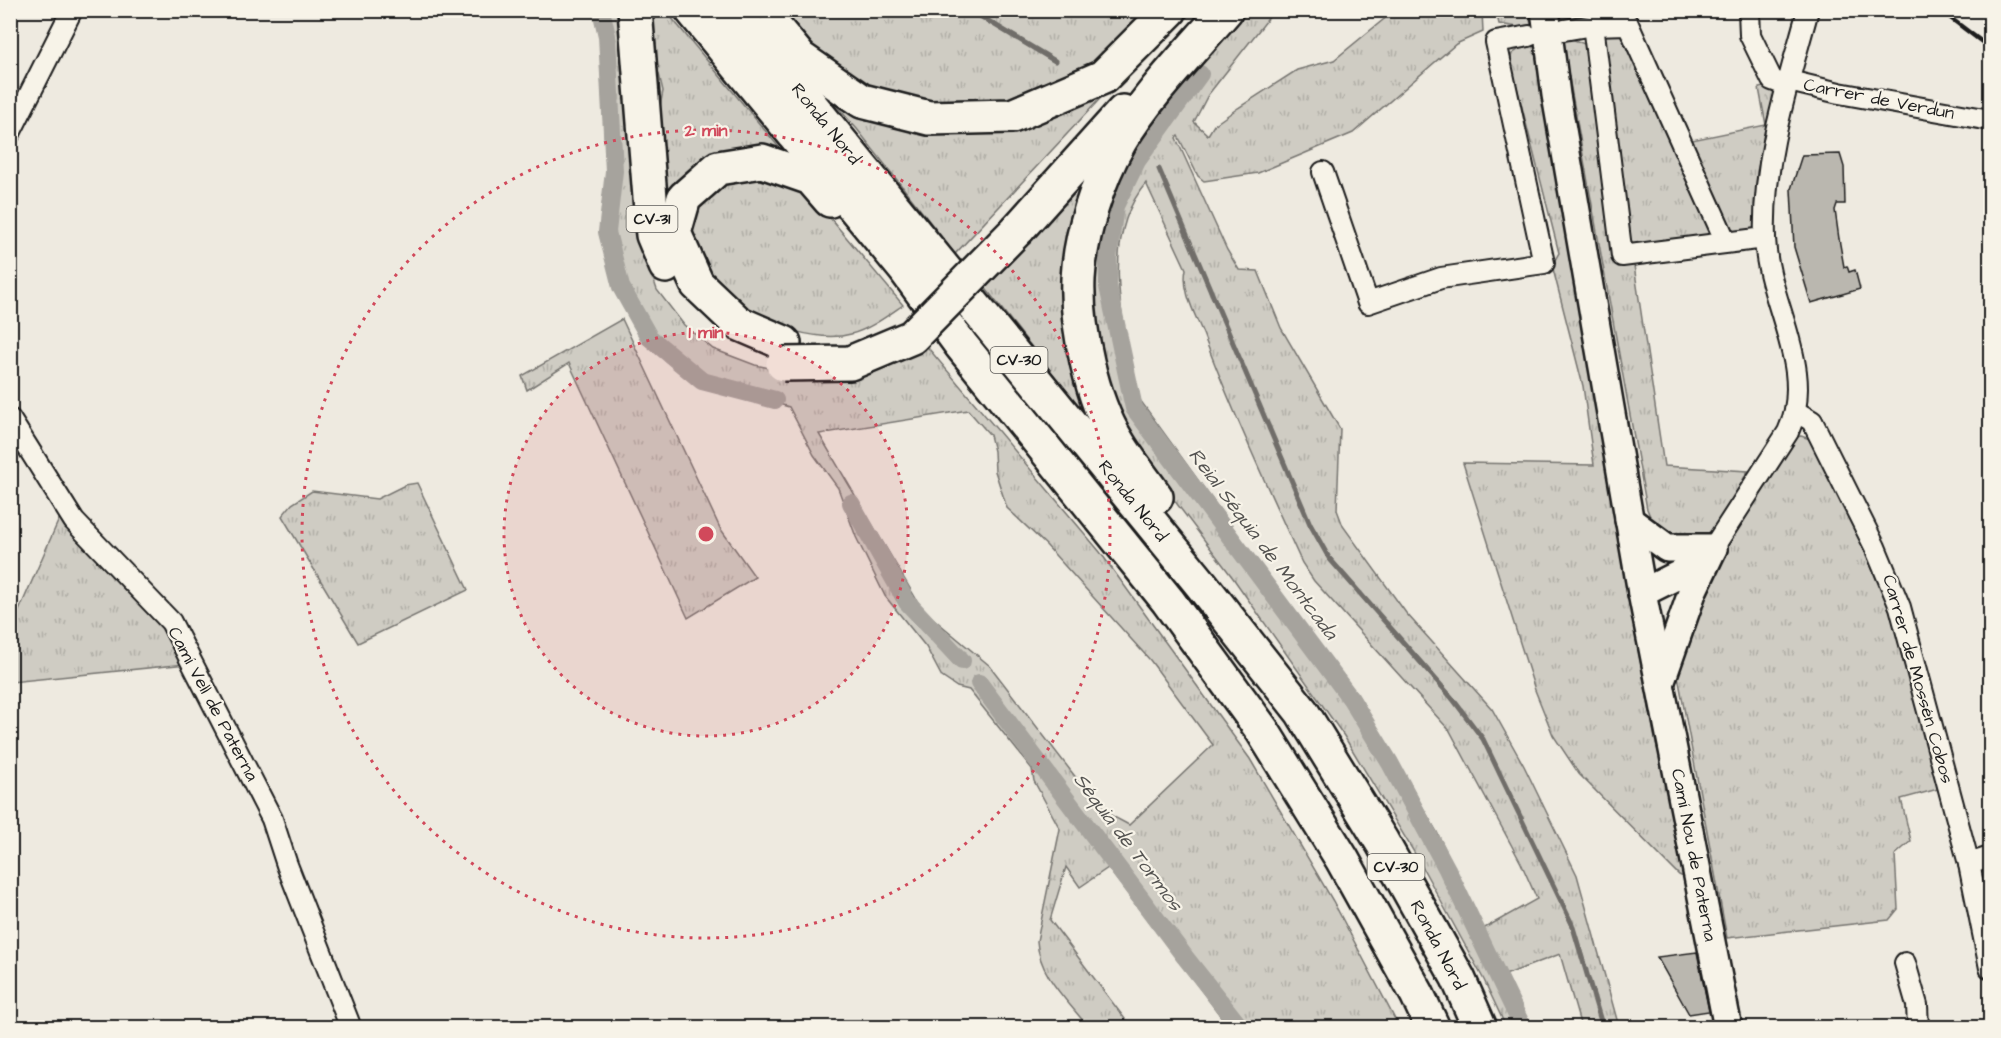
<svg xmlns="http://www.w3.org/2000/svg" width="2001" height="1038" font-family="'Architects Daughter',sans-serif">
<defs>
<pattern id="grass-tufts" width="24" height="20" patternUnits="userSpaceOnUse" patternTransform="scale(1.5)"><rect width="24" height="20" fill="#cfccc3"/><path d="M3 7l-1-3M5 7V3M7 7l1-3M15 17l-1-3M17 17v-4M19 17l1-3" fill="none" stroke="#b1afa7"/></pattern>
</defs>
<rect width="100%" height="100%" fill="#eeeae0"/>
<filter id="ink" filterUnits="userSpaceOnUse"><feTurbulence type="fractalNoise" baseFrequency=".0167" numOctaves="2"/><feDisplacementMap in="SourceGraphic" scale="12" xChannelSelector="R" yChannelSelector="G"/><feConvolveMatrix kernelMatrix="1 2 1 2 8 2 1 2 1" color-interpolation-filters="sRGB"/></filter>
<g filter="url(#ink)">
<g fill="url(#grass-tufts)" stroke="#767470" stroke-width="1.5" fill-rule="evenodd">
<path d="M1623 10 1624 13 1561 22 1564 36 1587 45 1633 259 1664 466 1748 471C1736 490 1725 526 1703 536 1695 539 1683 539 1675 540L1652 521 1647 509 1557 11Z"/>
<path d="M595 11H622L646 257 657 290 684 325 713 349 755 365 784 371 924 343 1100 552 1250 759 1333 901 1399 1027H1229L1108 868 1080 887 1066 867 1050 920 1131 1027H1088C1068 1001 1039 976 1037 941L1060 829 1034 781 1032 769 969 690 957 687 942 677 926 647 885 596 856 537 838 488 814 455 789 407 701 382 648 339 623 294 608 263 601 232 607 188 599 22ZM968 410 990 435 994 451 995 471 1007 508 1046 545 1150 660 1213 745 1129 825 1112 816 1087 792 990 666 922 609 819 434Z"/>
<path d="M644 11H666L782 151 768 150 665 226 659 112 663 91Z"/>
<path d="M767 11H1156L1108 56 1067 82 986 108 928 105 871 89 792 36Z"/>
<path d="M1242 11H1274L1208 95 1194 122 1208 135 1214 125 1238 108 1297 70 1334 60 1394 11H1482L1483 32 1456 44 1353 133 1258 173 1204 181 1198 176 1178 136 1176 138 1227 250 1239 270 1258 271 1281 328 1340 429 1337 510 1343 526 1406 613 1492 709 1524 766 1577 875 1619 1027H1581L1560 954 1505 975 1529 1027H1506L1484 980 1414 852 1344 736 1233 578 1137 451 1101 372 1091 289 1103 215 1138 138 1180 82ZM1146 183 1186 269C1181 292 1197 317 1205 339 1234 415 1268 489 1302 563L1314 581 1450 731 1521 863 1537 899 1483 929 1437 832 1375 724 1140 400C1125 333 1097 241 1146 183Z"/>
<path d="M1496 11H1529L1531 26 1518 27 1499 24Z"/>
<path d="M1624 30 1717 236 1648 246 1631 244 1626 239 1603 33Z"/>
<path d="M1533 40 1592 349 1604 454 1630 607 1656 744 1670 792 1688 879 1679 875 1579 774 1553 735 1535 690 1463 463 1594 465 1583 386 1552 265 1559 253 1510 60 1512 54Z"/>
<path d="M1124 73 955 254 857 129 815 82 911 126Z"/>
<path d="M1772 85 1776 88V95L1757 171 1754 229 1746 232 1728 230 1687 141 1766 125 1759 88Z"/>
<path d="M1124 124 1071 250 1119 458 983 285Z"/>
<path d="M748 173 805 188 903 305C887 316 870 329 851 334 820 343 768 326 742 308 711 286 677 236 702 200 705 196 707 191 710 189 721 182 736 178 748 173Z"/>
<path d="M622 319 720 528 755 577 688 618 569 363 527 390 522 376Z"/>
<path d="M1801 436 1810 439 1846 506 1892 606 1938 789 1901 799 1911 841 1895 855 1898 909 1889 920 1727 938 1675 660 1717 563 1796 437Z"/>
<path d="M417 483 468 590 358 643 282 516 292 504 312 491 377 499 405 485Z"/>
<path d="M60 517 166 630 186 664 11 682V629Z"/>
</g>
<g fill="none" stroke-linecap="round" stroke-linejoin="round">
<g stroke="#6f6d69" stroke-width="5">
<path d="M970 10 1055 61"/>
<path d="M1159 169 1310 524 1329 558 1452 698 1483 739 1572 924 1603 1028"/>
</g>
<g stroke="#a6a39d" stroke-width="18">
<path d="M601 10 607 36 614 171 607 232 621 287 649 337 702 381 775 400"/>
<path d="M1200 74 1137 161 1115 206 1108 258V286L1134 408 1351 699 1390 763 1447 869 1523 1028"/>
<path d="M851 503 907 602 962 661"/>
<path d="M979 683 1185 957 1241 1028"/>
</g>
</g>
<g fill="#bab7af" stroke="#1c1c1c" stroke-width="1.5">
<path d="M1840 154 1844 167 1845 204H1837L1835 210 1839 239 1844 267 1847 266 1849 272 1855 270 1860 289 1811 303 1794 247 1791 189 1802 155Z"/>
<path d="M1697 952 1709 1011 1689 1014 1657 957Z"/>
</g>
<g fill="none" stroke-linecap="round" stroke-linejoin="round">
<defs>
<g id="street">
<path d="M1749 10 1750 35 1772 80 1788 86"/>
<path d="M1593 25 1622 256 1765 238"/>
<path d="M1564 30 1593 25 1628 24 1726 242"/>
<path d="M1789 81 1839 93 1990 120"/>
<path d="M10 133 72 10"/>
<path d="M1323 172 1368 303 1441 278 1544 263 1496 42 1529 36"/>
<path d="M1795 411 1812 421 1875 547 1900 607 1969 864 1990 968"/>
<path d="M10 419 74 521 171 622 272 819 287 865 351 1028"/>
<path d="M1713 548 1788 432C1817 368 1767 303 1765 238 1762 161 1788 84 1808 10"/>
<path d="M1969 864 1990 857"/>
<path d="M1905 963 1917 1005 1918 1028"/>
</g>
<g id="secondary">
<path d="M1545 10 1556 95 1642 593 1728 1028"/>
<path d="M1629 520 1667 548H1713"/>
<path d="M1642 593 1680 574 1707 553"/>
<path d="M1661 681 1693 590 1713 548"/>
</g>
<g id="highway">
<path d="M635 10 653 235 666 266"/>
<path d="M692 10 905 269 961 345 1168 601 1262 730 1342 859 1417 994 1433 1028"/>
<path d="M733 10 1201 584 1302 712 1382 842 1458 978 1480 1028"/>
<path d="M775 28 800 58 862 101 929 118 1012 116 1103 77 1170 10"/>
<path d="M1018 229 1123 112"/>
<path d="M784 343 738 323 697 284 674 233 684 198 718 168 762 161 811 178 830 200"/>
<path d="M1156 497C1143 478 1128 460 1117 441 1092 400 1076 328 1078 279 1080 235 1098 179 1120 141 1148 94 1190 52 1226 10"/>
</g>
</defs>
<use href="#street" stroke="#1c1c1c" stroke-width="24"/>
<use href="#secondary" stroke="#1c1c1c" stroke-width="32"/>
<use href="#highway" stroke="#1c1c1c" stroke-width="38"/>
<use href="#street" stroke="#f7f3e8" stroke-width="20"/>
<use href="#secondary" stroke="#f7f3e8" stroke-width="27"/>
<use href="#highway" stroke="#f7f3e8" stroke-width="33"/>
<path stroke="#1c1c1c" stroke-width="4.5" d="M1940 10 1990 48"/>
<defs>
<path id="highway-bridge" d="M783 364 850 363 912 337 1018 229"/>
</defs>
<use href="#highway-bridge" stroke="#1c1c1c" stroke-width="38" stroke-linecap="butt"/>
<use href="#highway-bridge" stroke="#f7f3e8" stroke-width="33"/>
</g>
</g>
<circle cx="706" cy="534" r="202" fill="#d1495b" fill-opacity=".12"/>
<g fill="none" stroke="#d1495b" stroke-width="3" stroke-dasharray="3 6">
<circle cx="706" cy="534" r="202"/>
<circle cx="706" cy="534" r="404"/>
</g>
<g text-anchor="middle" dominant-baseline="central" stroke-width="4.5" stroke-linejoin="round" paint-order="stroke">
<g fill="#f7f3e8" stroke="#5e5c59" stroke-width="1.5">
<rect x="626.5" y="206" width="51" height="26" rx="4.5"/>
<rect x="990.5" y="347" width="57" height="26" rx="4.5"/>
<rect x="1367.5" y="854" width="57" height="26" rx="4.5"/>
</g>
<g font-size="16" font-weight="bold" fill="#1c1c1c">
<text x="652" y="219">CV-31</text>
<text x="1019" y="360">CV-30</text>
<text x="1396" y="867">CV-30</text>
</g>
<g font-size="18" fill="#1c1c1c" stroke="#f7f3e8">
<text transform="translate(1879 99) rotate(11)">Carrer de Verdun</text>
<text transform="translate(826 124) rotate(51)">Ronda Nord</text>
<text transform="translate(1133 501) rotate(51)">Ronda Nord</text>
<text transform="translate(1918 679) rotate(74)">Carrer de Mossén Cobos</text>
<text transform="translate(213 704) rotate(62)">Camí Vell de Paterna</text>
<text transform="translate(1694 855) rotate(79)">Camí Nou de Paterna</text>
<text transform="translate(1438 945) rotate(62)">Ronda Nord</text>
</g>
<g font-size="20" font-style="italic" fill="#535250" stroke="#f7f3e8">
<text transform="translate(1263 544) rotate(53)">Reial Séquia de Montcada</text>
<text transform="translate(1128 842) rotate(53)">Séquia de Tormos</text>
</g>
</g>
<circle cx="706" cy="534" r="9" fill="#d1495b" stroke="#f7f3e8" stroke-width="3"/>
<g font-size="18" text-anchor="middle" font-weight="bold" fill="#d1495b" stroke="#f7f3e8" stroke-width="4.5" stroke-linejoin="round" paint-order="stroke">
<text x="706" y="136">2 min</text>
<text x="706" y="338">1 min</text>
</g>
<rect width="2001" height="1038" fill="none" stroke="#f7f3e8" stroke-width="36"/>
<rect x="18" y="18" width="1965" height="1002" fill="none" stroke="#1c1c1c" stroke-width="2" filter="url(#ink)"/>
</svg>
